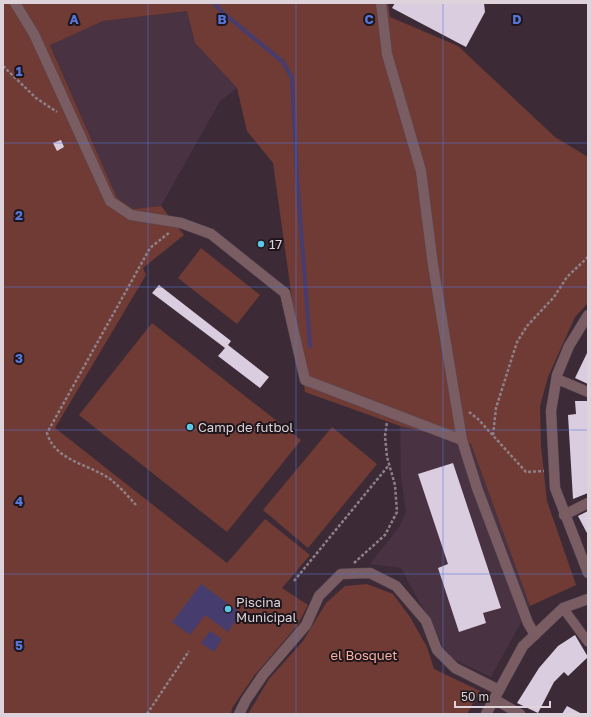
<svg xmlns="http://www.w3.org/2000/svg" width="591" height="717" font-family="'Golos Text',sans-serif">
<rect width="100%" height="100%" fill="#3c2b36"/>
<g fill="#493241">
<path d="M187 11 195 43 237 88 220 101 161 206 133 209 117 198 50 44 103 21Z"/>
<path d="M400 426 471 444 515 563 530 606 491 677 449 657 401 568 370 564 399 527 406 512 401 476Z"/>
</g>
<g fill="#703b34">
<path d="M3 3H388L390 17 458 46 555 137 588 157V303L575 317 548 377 540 406 541 446 547 501 576 585 530 606 471 444 400 426 305 392 273 163 247 131 237 88 195 43 187 11 103 21 50 45 117 198 133 209 161 206 184 235 143 268 146 275 55 428 227 563 265 519 310 555 282 588 308 605 297 626 254 676 232 708 231 714H3Z"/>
<path d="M201 248 260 295 237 324 178 278Z"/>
<path d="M152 323 301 440 227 532 79 415Z"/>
<path d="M332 427 377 464 308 548 263 510Z"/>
<path d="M367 584 393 594 410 617 427 647 434 669 480 691 467 714H248L269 679 303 641 326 603 345 586Z"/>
</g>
<g fill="#473c6e">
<path d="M201 584 241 613 228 632 205 615 190 635 172 622Z"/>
<path d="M210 631 222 639 214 652 201 643Z"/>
</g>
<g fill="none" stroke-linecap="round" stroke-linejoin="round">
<path stroke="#473c6e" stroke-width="4" d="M214 3 222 12 283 62 292 78 297 177 310 346"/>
</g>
<g fill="#dbcde0">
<path d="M395 3H484L485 12 466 47 392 8Z"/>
<path d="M61 140 64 147 57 151 53 143Z"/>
<path d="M159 285 231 341 228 345 269 377 260 388 218 356 225 348 152 293Z"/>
<path d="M588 351V384L575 378Z"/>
<path d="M575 401H588V493L573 499 568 415 576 414Z"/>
<path d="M453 463 501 608 483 613 486 623 459 632 438 568 448 564 418 474Z"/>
<path d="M588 511V535L578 516Z"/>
<path d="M575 635 588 657 568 676 564 672 554 682 538 713 517 703 539 668 558 646Z"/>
<path d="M567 706 582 714H562Z"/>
</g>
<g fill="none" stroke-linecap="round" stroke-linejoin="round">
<defs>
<path id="pedestrian" d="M563 608 588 642"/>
<g id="minor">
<path d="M15 3 34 34 110 201 131 215 181 223 211 234 285 293 305 380 462 440"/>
<path d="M381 3 387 54 421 171 433 265 462 440 477 488 528 623 535 635"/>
<path d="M588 315 569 346 557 375 551 411 555 488 588 573"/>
<path d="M557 379 588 392"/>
<path d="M564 515 588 503"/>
<path d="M494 699 520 714"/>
<path d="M239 714 246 700 263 675 306 625 319 596 341 574 370 573 396 586 426 621 437 650 455 668 499 690"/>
</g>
<path id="tertiary" d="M486 714 523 646 563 608 588 599"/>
</defs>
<use href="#pedestrian" stroke="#594954" stroke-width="10"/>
<use href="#minor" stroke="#594954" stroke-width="11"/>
<use href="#tertiary" stroke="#594954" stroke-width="11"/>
<g stroke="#8e8089" stroke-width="2.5" stroke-dasharray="3 2" stroke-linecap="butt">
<path d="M3 66 36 98 57 112"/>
<path d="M469 412 478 419 526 472 544 471"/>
<path d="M493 435 496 408 517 342 527 326 554 297 567 277 588 257"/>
<path d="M136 505C128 496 119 486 110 479 89 464 55 461 47 433L150 248 170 232"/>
<path d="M354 563 385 535 397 512 395 485 387 457 385 436 387 422"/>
<path d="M294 581 389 465"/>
<path d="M147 714 189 651"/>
</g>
<use href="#pedestrian" stroke="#795d63" stroke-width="9"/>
<use href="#minor" stroke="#795d63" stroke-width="10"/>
<use href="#tertiary" stroke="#795d63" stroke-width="10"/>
</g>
<path fill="none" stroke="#5776d9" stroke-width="1" stroke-opacity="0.55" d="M148 3V714M296 3V714M443 3V714M3 143H588M3 287H588M3 430H588M3 574H588"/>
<g fill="#5cc7e7" stroke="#1e161b" stroke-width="1.5">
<circle cx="261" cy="244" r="4"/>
<circle cx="190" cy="427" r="4"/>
<circle cx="228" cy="609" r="4"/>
</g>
<g text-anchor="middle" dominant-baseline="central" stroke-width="4" stroke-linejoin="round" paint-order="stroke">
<g font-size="13" fill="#ded3da" stroke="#1e161b" text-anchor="start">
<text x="269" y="244">17</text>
<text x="198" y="427">Camp de futbol</text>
<text x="236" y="602">Piscina<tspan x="236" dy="15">Municipal</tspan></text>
</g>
<g font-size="13" fill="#f9aea3" stroke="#1e161b">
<text x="364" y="655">el Bosquet</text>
</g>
</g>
<g font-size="13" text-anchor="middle" font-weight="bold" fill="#5776d9" stroke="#1e161b" stroke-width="4" stroke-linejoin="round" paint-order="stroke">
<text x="74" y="24">A</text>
<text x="222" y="24">B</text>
<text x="369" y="24">C</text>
<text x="517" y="24">D</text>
<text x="19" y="76">1</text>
<text x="19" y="220">2</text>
<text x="19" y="363">3</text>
<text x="19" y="506">4</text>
<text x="19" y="650">5</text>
</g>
<rect width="591" height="717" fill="none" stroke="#ded3da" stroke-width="8"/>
<path d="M455 701v6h95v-6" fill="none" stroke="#ded3da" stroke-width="2"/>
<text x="461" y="701" font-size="12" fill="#ded3da" stroke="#1e161b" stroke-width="3" paint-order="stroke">50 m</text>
</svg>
